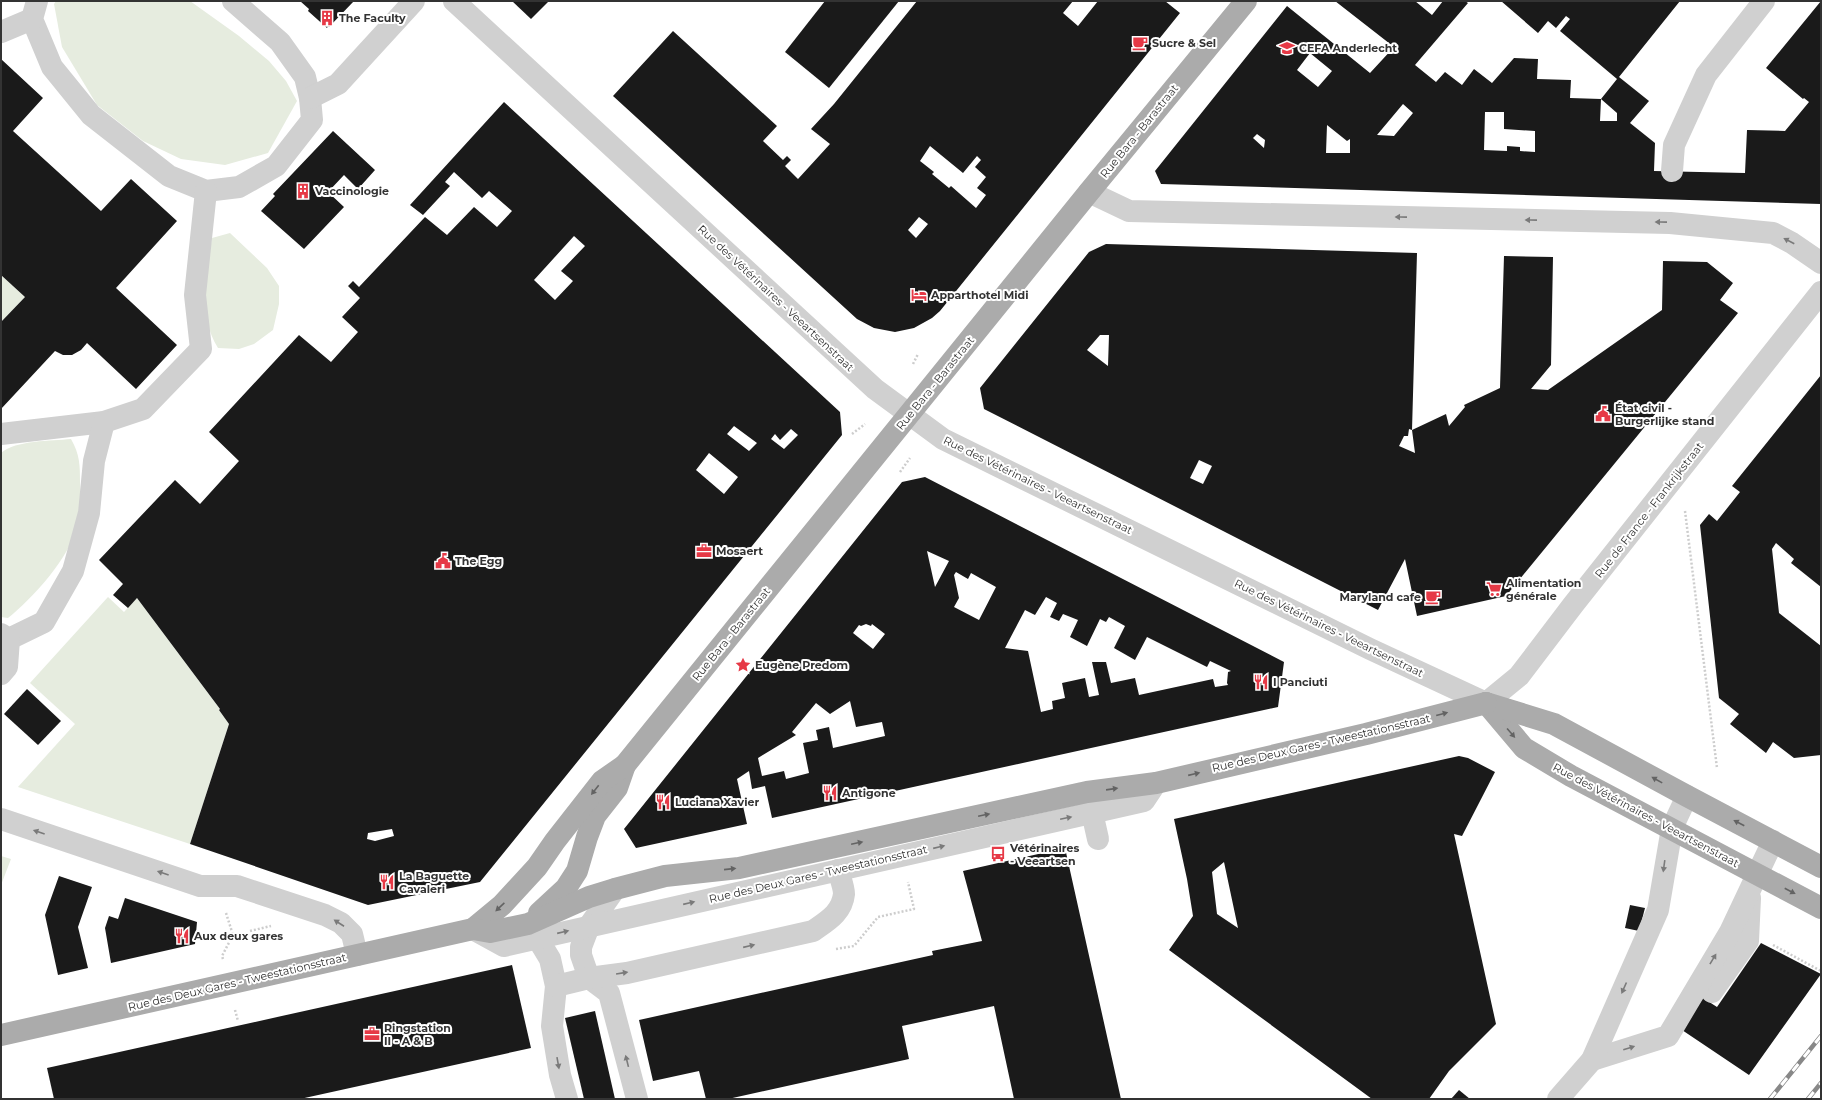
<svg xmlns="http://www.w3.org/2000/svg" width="1822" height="1100" font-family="Montserrat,sans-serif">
<rect width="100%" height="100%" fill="#fff"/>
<g fill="#e6ecdf">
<path d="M56 1H190L239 36 269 61 286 81 297 101 268 153 225 165 181 159 143 141 97 105 62 47 54 4Z"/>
<path d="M230 233 267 268 279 286V304L273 330 254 344 239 349 218 348C197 314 206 276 212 238Z"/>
<path d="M1 275 25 297 1 322Z"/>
<path d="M71 439C80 455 80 465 80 483 81 498 81 512 77 526 71 556 32 599 8 618L1 617V453C16 440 51 441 71 439Z"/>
<path d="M108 597 124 612 137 598 220 709 219 710 229 724 190 844 18 787 75 724 30 683Z"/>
<path d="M1 856 11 859 1 885Z"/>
</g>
<g fill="#1a1a1a" fill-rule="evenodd">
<path d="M300 1H354L329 27 328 26 327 28 308 11 309 9Z"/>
<path d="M512 1H549L531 19Z"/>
<path d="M825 1H899L829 88 785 52Z"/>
<path d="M917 1H1073L1063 13 1078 26 1098 1H1165L1180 13 940 311 932 318 914 328 895 332 874 328 857 319 613 96 673 31 777 126 763 141 783 160 787 156 791 160 785 166 798 179 830 144 811 129 834 104ZM930 146 963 173 977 156 981 160 975 167 986 177 977 188 986 195 976 208 951 186 949 188 932 174 934 172 920 161ZM919 217 928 224 916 238 908 230Z"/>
<path d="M1335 1H1415L1432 15 1443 1H1465L1468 3 1415 65 1436 82 1445 72 1462 85 1474 69 1492 83 1514 58 1538 59 1537 79 1571 80 1570 98 1601 99 1600 121H1617V113L1601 99 1617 79 1560 31 1570 19 1566 16 1556 28 1548 21 1538 33 1501 1H1680L1619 77 1649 101 1630 123 1655 143 1654 171 1745 173 1747 130 1785 131 1809 102 1804 98 1803 99 1766 68 1821 1V204L1161 184 1155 171 1287 6 1370 73 1394 47ZM1310 53 1332 71 1318 87 1297 70ZM1403 104 1413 113 1394 136 1377 135ZM1485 112H1504V129L1535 131V152L1520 151V147L1507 146V151L1484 150ZM1327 125 1347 141 1350 139V153H1326ZM1257 134 1265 140 1264 148 1253 138Z"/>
<path d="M1 59 43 98 13 131 101 211 131 179 177 221 116 288 177 345 136 389 87 343 81 350 72 355H63L55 351 1 409V322L25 297 1 275Z"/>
<path d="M504 102 840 412 842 435 480 882 368 905 190 844 229 724 219 710 220 709 137 598 128 608 113 595 123 584 99 560 175 480 200 504 239 461 209 432 299 335 331 362 358 332 342 317 360 298 348 286 353 281 359 287 425 217 447 235 474 207 497 227 512 211 489 191 482 198 454 172 445 182 450 186 423 215 410 205ZM574 236 585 246 561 271 573 281 555 300 534 280ZM734 426 757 443 749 451 727 434ZM791 429 798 435 784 449 771 439 775 434 780 440ZM709 453 738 477 724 494 696 470ZM392 829 394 836 375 841 367 839 368 833Z"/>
<path d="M333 131 375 170 358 189 344 175 328 192 344 207 304 249 261 211 275 196 273 194Z"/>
<path d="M1106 244 1417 253 1412 430 1446 414 1449 426 1465 407 1464 405 1500 388 1504 256 1553 257 1551 365 1531 389 1548 390 1662 310 1663 261 1707 262 1733 283 1720 300 1738 313 1506 596 1417 616 1405 559 1378 610 984 409 980 388 1089 252ZM1100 335H1109L1108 366 1087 350ZM1409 429 1412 430 1415 453 1399 446 1404 436H1408ZM1199 460 1212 466 1203 484 1190 478Z"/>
<path d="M1821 375V587L1791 563 1794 559 1776 543 1772 549 1779 613 1821 646V755L1794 758 1773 742 1766 753 1730 724 1739 714 1719 698 1700 525 1709 514 1717 521 1740 492 1732 486Z"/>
<path d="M925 477 1284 662 1278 707 772 818 765 786 752 789 749 771 737 779 747 824 636 848 624 829 902 482ZM927 551 949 561 935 587ZM956 572 968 579 971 573 996 587 979 620 954 607 959 598 954 575ZM1046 597 1057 603 1050 617 1059 621 1063 614 1078 620 1070 637 1087 646 1100 619 1106 622 1109 617 1125 626 1114 648 1135 660 1147 637 1207 667 1210 661 1231 671 1228 672 1227 683 1228 685 1215 687 1213 679 1139 695 1135 678 1111 683 1106 662H1092L1099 695 1089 697 1085 678 1062 683 1065 698 1052 701 1053 709 1041 712 1028 651 1005 648 1025 610 1035 615ZM866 624 871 626 872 624 885 634 873 649 853 633 859 625 861 626ZM850 701 856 727 882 722 885 736 833 748 829 727 816 730 818 740 803 743 809 773 786 779 784 771 762 776 758 758 796 735 792 732 816 703 830 714Z"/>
<path d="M27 689 61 721 38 745 4 714Z"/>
<path d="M1459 756 1468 758 1495 772 1462 836 1454 834 1496 1024 1449 1071 1429 1099H1372L1169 950 1193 916 1187 879 1174 819ZM1224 862 1238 928 1217 914 1212 872Z"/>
<path d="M1065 848 1121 1099H1014L994 1006 902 1026 909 1059 728 1099H706L699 1071 653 1081 639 1020 933 955 932 951 982 941 963 871Z"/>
<path d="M59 876 92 887 78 927 88 968 58 975 45 915Z"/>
<path d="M125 898 197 922 195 944 111 963 105 928 109 916 118 919Z"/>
<path d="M1630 905 1645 908 1639 931 1625 928Z"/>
<path d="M1761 943 1821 974 1749 1075 1682 1030 1703 998 1717 1007Z"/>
<path d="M512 965 531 1048 300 1099H54L47 1068Z"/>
<path d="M595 1011 615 1099H584L565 1018Z"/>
<path d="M1459 1090 1470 1099H1451Z"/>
</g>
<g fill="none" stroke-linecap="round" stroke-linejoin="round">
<g stroke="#cdcdcd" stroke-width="2.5" stroke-dasharray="2 2" stroke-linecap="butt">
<path d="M913 364 918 354"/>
<path d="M852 434 865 424"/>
<path d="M900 472 910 458"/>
<path d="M1685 511 1717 768"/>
<path d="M250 931 271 926"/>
<path d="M1773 945 1821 971"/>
<path d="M836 949 854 946 878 917 914 909 908 882"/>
<path d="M223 959 222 956 233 935 226 913"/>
<path d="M235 1010 238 1021"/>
</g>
<g stroke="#d0d0d0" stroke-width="22">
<path d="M37 1 32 19 52 67 91 115 169 176 206 191 239 187 276 166 312 120 310 98 305 77 280 42 233 1"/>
<path d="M454 1 875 389 943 439 1370 649 1486 703 1519 676 1573 605 1821 292"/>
<path d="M1 32 32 19"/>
<path d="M310 98 338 84 414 1"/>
<path d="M1672 171 1674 145 1706 75 1764 1"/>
<path d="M1089 192 1129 211 1670 223 1773 233 1792 243 1821 263"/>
<path d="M1 434 104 422 143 409 201 349 195 295 206 191"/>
<path d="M1 634 9 639 44 622 73 571 89 513 94 461 104 422"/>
<path d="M1 674 7 667 9 639"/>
<path d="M1089 799 1098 839"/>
<path d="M1 819 200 886H237L325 915 341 923 352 934 357 955"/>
<path d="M615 889 589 926 581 947V955L589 978 609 993 637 1099"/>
<path d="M530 926 550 959 556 986 552 1026 560 1075 567 1099"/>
<path d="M473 929 504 946 1144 801 1156 783"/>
<path d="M556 986 589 978 627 973 813 931C827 921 842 913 844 894 844 887 840 877 838 870"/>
<path d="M1712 992 1748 941 1750 898"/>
<path d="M1592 1060 1668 1036 1730 932 1773 841"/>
<path d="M1558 1099 1592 1060 1658 910 1672 828 1687 796"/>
</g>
<g stroke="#ababab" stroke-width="22">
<path d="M1486 703 1524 748 1571 776 1821 908"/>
<path d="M1486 703 1554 724 1687 796 1821 867"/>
<path d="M539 913 566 888 577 871 587 837 595 816 617 788 625 765"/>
<path d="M473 929 502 905 537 867 555 841 602 781 625 765 1089 192 1246 1"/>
<path d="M1 1035 473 929 490 932 528 924 589 897 615 889 665 876 739 868 1087 792 1156 783 1366 734 1486 703"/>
</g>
<defs>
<g id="rail">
<path d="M1770 1099 1821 1036"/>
<path d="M1808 1099 1821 1083"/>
</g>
</defs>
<use href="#rail" stroke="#888" stroke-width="4.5"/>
<use href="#rail" stroke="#fff" stroke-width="3" stroke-dasharray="9" stroke-linecap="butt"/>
</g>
<defs><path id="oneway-solid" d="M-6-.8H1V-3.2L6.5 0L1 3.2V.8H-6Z"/></defs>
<g fill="#7a7a7a">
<use href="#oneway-solid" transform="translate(1401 217) rotate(-179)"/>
<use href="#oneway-solid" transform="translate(1531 220) rotate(-179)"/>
<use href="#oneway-solid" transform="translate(1661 222) rotate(-179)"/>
<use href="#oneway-solid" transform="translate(1789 241) rotate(-152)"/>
<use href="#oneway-solid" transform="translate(1066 818) rotate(-12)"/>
<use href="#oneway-solid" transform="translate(39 832) rotate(-161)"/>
<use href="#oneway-solid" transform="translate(939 847) rotate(-13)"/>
<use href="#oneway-solid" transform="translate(1664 866) rotate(98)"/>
<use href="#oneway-solid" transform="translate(163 873) rotate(-161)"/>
<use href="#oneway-solid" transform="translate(689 903) rotate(-13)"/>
<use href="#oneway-solid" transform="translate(339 923) rotate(-147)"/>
<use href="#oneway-solid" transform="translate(563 932) rotate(-13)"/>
<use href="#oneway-solid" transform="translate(749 946) rotate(-13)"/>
<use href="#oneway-solid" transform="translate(1713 959) rotate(-59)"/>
<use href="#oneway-solid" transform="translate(622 973) rotate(-9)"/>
<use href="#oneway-solid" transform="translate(1624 988) rotate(114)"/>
<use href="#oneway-solid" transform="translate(1629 1048) rotate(-17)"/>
<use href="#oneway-solid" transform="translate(627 1061) rotate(-104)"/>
<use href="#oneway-solid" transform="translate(558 1063) rotate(80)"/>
</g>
<g fill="#636363">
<use href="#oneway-solid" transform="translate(1442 714) rotate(-15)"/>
<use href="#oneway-solid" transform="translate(1511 733) rotate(49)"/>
<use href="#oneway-solid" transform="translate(1194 774) rotate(-13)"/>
<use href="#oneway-solid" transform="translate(1657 780) rotate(-151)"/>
<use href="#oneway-solid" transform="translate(1112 789) rotate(-8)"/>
<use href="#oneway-solid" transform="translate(595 790) rotate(128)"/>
<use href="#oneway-solid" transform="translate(984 815) rotate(-12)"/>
<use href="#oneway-solid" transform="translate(1739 823) rotate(-152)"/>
<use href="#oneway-solid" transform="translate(857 843) rotate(-12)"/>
<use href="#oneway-solid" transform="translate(730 869) rotate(-6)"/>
<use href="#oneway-solid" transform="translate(1790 891) rotate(28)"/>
<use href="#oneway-solid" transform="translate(500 907) rotate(137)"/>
</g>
<defs>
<symbol id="building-bare" viewBox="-9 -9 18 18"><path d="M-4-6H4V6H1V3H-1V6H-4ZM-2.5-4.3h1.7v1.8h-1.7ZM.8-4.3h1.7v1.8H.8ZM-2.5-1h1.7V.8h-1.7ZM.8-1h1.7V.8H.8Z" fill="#e63946" stroke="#fff" stroke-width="2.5" paint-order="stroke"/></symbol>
<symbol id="cafe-bare" viewBox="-9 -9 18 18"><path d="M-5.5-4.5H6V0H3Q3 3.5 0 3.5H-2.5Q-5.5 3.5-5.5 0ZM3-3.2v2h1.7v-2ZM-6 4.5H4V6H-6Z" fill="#e63946" stroke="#fff" stroke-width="2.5" paint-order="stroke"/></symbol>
<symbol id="school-bare" viewBox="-9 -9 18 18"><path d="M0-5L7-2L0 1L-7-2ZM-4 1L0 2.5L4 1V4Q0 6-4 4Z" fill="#e63946" stroke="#fff" stroke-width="2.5" paint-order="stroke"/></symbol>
<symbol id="hotel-bare" viewBox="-9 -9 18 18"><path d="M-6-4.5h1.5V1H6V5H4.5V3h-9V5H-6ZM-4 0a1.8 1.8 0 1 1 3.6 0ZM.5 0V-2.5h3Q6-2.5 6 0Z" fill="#e63946" stroke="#fff" stroke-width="2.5" paint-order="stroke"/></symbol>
<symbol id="civic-bare" viewBox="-9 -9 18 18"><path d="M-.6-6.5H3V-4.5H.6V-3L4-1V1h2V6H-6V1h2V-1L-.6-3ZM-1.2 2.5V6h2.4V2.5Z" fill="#e63946" stroke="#fff" stroke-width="2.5" paint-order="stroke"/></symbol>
<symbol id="office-bare" viewBox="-9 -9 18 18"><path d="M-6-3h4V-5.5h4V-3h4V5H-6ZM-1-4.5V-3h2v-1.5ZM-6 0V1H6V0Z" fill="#e63946" stroke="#fff" stroke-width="2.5" paint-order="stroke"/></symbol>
<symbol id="supermarket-bare" viewBox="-9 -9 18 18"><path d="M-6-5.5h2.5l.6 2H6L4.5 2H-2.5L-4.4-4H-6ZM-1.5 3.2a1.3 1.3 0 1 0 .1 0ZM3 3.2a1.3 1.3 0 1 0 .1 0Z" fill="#e63946" stroke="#fff" stroke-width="2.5" paint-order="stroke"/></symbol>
<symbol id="sight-bare" viewBox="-9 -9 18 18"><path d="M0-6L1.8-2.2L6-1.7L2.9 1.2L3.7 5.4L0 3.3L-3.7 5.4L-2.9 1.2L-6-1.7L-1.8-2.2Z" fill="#e63946" stroke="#fff" stroke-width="2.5" paint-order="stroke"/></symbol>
<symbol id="restaurant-bare" viewBox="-9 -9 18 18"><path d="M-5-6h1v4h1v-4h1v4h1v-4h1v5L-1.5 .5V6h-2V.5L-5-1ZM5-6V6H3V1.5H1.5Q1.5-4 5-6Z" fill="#e63946" stroke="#fff" stroke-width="2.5" paint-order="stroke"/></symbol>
<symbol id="bus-bare" viewBox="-9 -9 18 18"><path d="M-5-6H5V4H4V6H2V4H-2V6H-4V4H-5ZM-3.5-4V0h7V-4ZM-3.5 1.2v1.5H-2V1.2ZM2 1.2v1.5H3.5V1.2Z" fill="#e63946" stroke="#fff" stroke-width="2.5" paint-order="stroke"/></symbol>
</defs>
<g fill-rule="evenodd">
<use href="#building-bare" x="316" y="7" width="22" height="22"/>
<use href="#cafe-bare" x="1129" y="32" width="22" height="22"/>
<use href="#school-bare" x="1276" y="37" width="22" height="22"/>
<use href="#building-bare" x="292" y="180" width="22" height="22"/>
<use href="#hotel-bare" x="908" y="284" width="22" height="22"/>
<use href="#civic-bare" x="1592" y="403" width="22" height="22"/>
<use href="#office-bare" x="693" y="540" width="22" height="22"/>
<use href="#civic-bare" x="432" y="550" width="22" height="22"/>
<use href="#supermarket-bare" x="1483" y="578" width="22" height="22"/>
<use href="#cafe-bare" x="1422" y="586" width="22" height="22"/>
<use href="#sight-bare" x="732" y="654" width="22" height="22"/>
<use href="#restaurant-bare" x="1250" y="671" width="22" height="22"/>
<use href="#restaurant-bare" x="819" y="782" width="22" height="22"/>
<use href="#restaurant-bare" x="652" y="791" width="22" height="22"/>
<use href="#bus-bare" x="987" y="843" width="22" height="22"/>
<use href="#restaurant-bare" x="376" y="871" width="22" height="22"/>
<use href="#restaurant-bare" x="171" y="925" width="22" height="22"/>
<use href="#office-bare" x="361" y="1023" width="22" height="22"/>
</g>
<g text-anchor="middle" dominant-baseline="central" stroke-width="4" stroke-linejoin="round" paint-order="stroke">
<g font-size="11" font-weight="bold" fill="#333" stroke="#fff" text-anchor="start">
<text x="339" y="18">The Faculty</text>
<text x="1152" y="43">Sucre &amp; Sel</text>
<text x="1299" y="48">CEFA Anderlecht</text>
<text x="315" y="191">Vaccinologie</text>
<text x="931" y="295">Apparthotel Midi</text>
<text x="1615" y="408">État civil -<tspan x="1615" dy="13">Burgerlijke stand</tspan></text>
<text x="716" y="551">Mosaert</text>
<text x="455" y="561">The Egg</text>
<text x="1506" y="583">Alimentation<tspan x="1506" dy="13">générale</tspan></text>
<text x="1421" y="597" text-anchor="end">Maryland cafe</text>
<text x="755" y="665">Eugène Predom</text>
<text x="1273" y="682">I Panciuti</text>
<text x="842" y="793">Antigone</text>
<text x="675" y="802">Luciana Xavier</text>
<text x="1010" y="848">Vétérinaires<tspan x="1010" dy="13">- Veeartsen</tspan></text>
<text x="399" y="876">La Baguette<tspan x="399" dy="13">Cavaleri</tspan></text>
<text x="194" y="936">Aux deux gares</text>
<text x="384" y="1028">Ringstation<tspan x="384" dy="13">II - A &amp; B</tspan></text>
</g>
<g font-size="11" fill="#333" stroke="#fff">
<text transform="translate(1139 131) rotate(-51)">Rue Bara - Barastraat</text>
<text transform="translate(776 298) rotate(43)">Rue des Vétérinaires - Veeartsenstraat</text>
<text transform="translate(935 383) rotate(-51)">Rue Bara - Barastraat</text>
<text transform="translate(1038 485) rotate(26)">Rue des Vétérinaires - Veeartsenstraat</text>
<text transform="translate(1649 510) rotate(-52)">Rue de France - Frankrijkstraat</text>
<text transform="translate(1329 628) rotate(26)">Rue des Vétérinaires - Veeartsenstraat</text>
<text transform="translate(731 634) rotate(-51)">Rue Bara - Barastraat</text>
<text transform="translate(1321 743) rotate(-13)">Rue des Deux Gares - Tweestationsstraat</text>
<text transform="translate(1646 815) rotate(28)">Rue des Vétérinaires - Veeartsenstraat</text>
<text transform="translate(818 874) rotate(-13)">Rue des Deux Gares - Tweestationsstraat</text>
<text transform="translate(237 982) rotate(-13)">Rue des Deux Gares - Tweestationsstraat</text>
</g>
</g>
<rect width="1822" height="1100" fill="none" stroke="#333333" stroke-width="4"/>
</svg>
